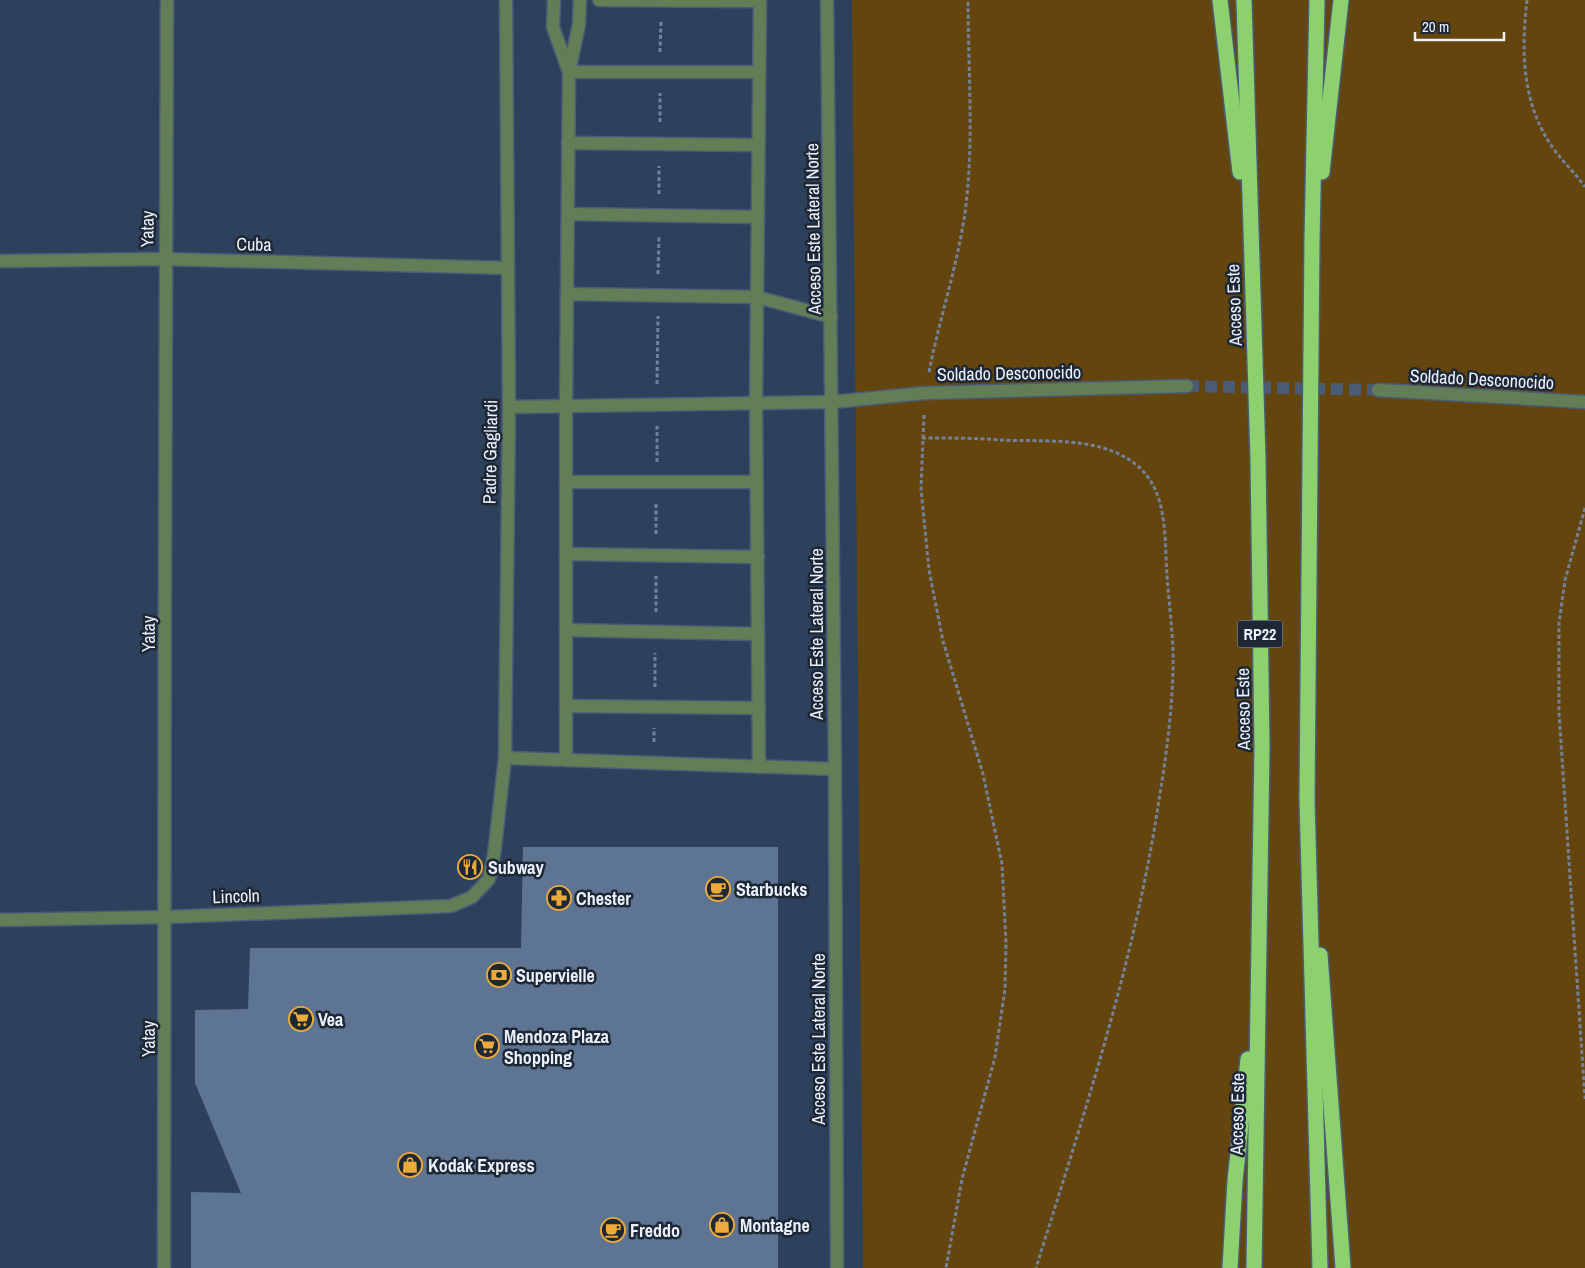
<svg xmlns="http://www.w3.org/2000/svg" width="1585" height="1268" font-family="'Archivo Narrow',sans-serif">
<rect width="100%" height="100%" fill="#2d415d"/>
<path fill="#64450d" d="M852 0H1585V1268H863Z"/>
<path fill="#5e7493" d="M523 847H778V1268H191V1192L241 1193 195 1083V1010L248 1009 250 948H521Z"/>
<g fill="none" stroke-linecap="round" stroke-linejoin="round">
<path stroke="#495b75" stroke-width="12" stroke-dasharray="12 6" stroke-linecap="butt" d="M1187 386 1378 390"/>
<defs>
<g id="minor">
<path d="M554 0 553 27 569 72H759"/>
<path d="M599 0 760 1"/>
<path d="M827 0 835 769 837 1268"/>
<path d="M568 143 758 145"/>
<path d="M568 214 758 217"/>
<path d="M0 261 164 259 508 268"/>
<path d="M567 294 757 297 831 317"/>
<path d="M1378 390 1585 402"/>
<path d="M509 407 832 402 925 393 1187 386"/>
<path d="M566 482H757"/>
<path d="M566 554 758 557"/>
<path d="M566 630 758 634"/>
<path d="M566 706 759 708"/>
<path d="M505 758 835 769"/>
<path d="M566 760V406L569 72 579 24 580 0"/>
<path d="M759 767 756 403 760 0"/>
<path d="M0 920 167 917 451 906 472 897 489 879 494 855 505 758 509 407 506 0"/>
<path d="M164 1268C167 845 162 423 167 0"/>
</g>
<g id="highway">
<path d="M1220 0 1240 172"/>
<path d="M1244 0 1258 458 1262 747 1254 1268"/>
<path d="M1317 0 1312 240 1307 800 1320 1268"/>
<path d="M1322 172 1341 0"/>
<path d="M1320 955 1343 1268"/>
<path d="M1230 1268 1235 1181 1248 1059"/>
</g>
</defs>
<use href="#minor" stroke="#4b5d76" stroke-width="15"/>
<use href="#highway" stroke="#4b5d76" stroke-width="18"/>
<g stroke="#738298" stroke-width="3" stroke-dasharray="4 2.5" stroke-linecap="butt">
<path d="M1527 0C1521 52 1522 104 1553 148 1563 162 1576 174 1585 187"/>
<path d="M660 52 661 21"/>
<path d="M660 122V93"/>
<path d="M659 194V166"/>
<path d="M658 274 659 236"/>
<path d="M929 372C940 316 959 261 966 205 974 136 968 69 968 0"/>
<path d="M657 384 658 316"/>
<path d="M924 415 921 489 929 570 943 641 983 774 1002 864 1006 943 1005 989 995 1057 962 1179 946 1268"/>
<path d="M922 438C949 438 975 438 1001 440 1044 442 1098 436 1134 463 1169 489 1164 537 1167 575 1169 606 1174 638 1173 670 1172 713 1166 757 1159 800 1135 960 1084 1114 1036 1268"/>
<path d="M657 462V426"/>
<path d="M1585 508 1565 580 1559 623V713L1585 1099"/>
<path d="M656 534V503"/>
<path d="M656 612V576"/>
<path d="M655 687V653"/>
<path d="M654 742V728"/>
</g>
<use href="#minor" stroke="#627e57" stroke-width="12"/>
<use href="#highway" stroke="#8dd16f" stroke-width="15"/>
</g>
<defs>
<symbol id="restaurant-ring" viewBox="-11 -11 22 22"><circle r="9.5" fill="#1e2734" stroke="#ebaa39" stroke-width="1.5"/><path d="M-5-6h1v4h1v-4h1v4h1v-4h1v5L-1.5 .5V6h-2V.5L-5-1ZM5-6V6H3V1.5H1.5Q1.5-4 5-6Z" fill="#ebaa39"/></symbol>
<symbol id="cafe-ring" viewBox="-11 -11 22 22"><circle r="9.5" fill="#1e2734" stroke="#ebaa39" stroke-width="1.5"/><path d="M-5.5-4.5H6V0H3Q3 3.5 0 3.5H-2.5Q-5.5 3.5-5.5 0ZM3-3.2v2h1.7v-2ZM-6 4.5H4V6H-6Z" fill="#ebaa39"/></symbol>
<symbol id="pharmacy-ring" viewBox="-11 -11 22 22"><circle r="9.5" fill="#1e2734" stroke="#ebaa39" stroke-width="1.5"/><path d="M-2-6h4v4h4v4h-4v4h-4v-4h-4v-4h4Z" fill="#ebaa39"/></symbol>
<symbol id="bank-ring" viewBox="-11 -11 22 22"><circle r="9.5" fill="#1e2734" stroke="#ebaa39" stroke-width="1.5"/><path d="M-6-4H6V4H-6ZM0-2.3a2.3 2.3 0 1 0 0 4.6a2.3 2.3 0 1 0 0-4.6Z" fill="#ebaa39"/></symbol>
<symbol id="supermarket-ring" viewBox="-11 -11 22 22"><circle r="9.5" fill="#1e2734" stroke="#ebaa39" stroke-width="1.5"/><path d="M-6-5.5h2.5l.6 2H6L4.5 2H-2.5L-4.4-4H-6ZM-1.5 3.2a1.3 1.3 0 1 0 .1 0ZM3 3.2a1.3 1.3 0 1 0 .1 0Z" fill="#ebaa39"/></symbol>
<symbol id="shop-ring" viewBox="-11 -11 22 22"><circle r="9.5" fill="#1e2734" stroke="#ebaa39" stroke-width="1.5"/><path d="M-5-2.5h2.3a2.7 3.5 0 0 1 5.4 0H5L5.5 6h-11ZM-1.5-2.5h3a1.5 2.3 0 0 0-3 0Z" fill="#ebaa39"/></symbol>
</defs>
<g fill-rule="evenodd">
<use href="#restaurant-ring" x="456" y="853" width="28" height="28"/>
<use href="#cafe-ring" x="704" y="875" width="28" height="28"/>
<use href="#pharmacy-ring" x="545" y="884" width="28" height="28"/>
<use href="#bank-ring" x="485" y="961" width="28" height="28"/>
<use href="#supermarket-ring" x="287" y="1005" width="28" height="28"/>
<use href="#supermarket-ring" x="473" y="1032" width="28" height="28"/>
<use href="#shop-ring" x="396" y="1151" width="28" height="28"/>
<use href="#shop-ring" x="708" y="1211" width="28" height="28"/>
<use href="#cafe-ring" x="599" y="1216" width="28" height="28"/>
</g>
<g text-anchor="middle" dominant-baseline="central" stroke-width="5" stroke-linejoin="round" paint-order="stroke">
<rect fill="#1e2734" stroke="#adb4c0" stroke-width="1" x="1237.5" y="620.5" width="45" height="27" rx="4"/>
<g font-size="16" font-weight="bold" fill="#eaf1fc">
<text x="1260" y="634">RP22</text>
</g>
<g font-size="18" fill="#eaf1fc" stroke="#1e2734">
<text transform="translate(147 229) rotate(-89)">Yatay</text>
<text transform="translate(813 229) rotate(-91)">Acceso Este Lateral Norte</text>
<text transform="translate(254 244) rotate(1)">Cuba</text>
<text transform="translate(1234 305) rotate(-92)">Acceso Este</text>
<text transform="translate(1009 373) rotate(-1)">Soldado Desconocido</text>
<text transform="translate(1482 379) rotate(3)">Soldado Desconocido</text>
<text transform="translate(490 452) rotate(-89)">Padre Gagliardi</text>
<text transform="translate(148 634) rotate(-90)">Yatay</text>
<text transform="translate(816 634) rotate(-90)">Acceso Este Lateral Norte</text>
<text transform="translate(1243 709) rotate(-91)">Acceso Este</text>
<text transform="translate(236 896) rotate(-2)">Lincoln</text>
<text transform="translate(148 1039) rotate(-90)">Yatay</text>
<text transform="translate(818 1039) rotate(-90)">Acceso Este Lateral Norte</text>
<text transform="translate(1237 1114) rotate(-89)">Acceso Este</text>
</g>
<g font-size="18" font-weight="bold" fill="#eaf1fc" stroke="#1e2734" text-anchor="start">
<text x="488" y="867">Subway</text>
<text x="736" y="889">Starbucks</text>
<text x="576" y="898">Chester</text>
<text x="516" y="975">Supervielle</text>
<text x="318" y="1019">Vea</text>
<text x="504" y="1036">Mendoza Plaza<tspan x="504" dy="21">Shopping</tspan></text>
<text x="428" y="1165">Kodak Express</text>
<text x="740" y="1225">Montagne</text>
<text x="630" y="1230">Freddo</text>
</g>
</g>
<path d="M1415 32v8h89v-8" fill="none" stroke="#eaf1fc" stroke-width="2.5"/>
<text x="1422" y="32" font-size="15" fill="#eaf1fc" stroke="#1e2734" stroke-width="4" paint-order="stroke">20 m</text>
</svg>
